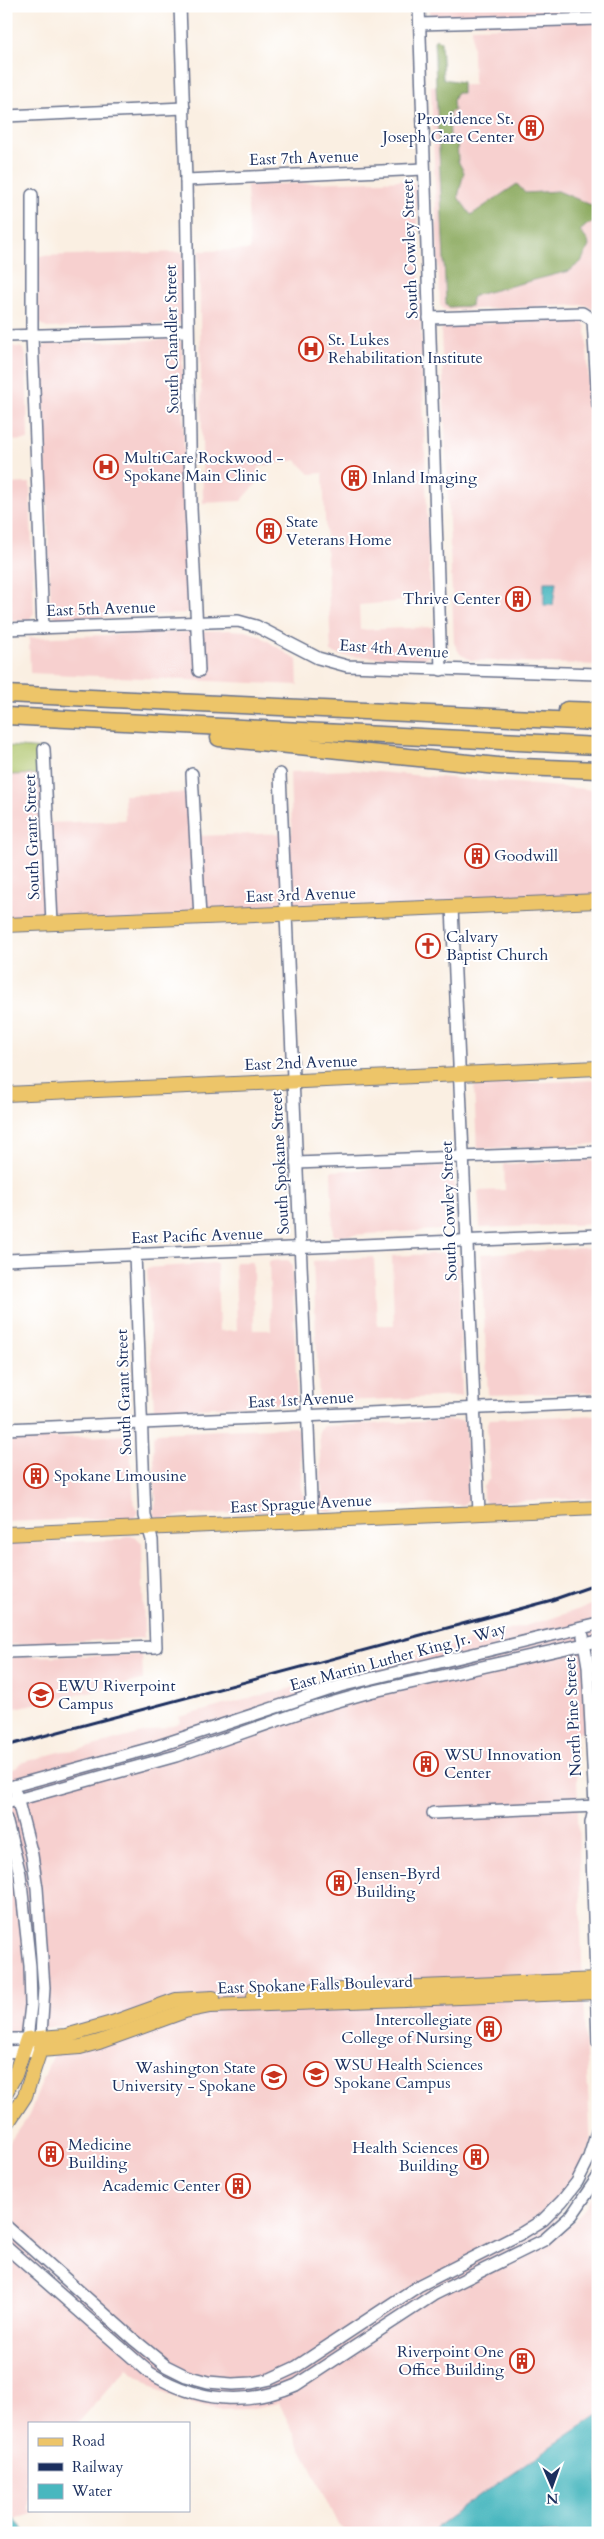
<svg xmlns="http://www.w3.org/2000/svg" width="604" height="2539" font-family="Cardo,serif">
<rect width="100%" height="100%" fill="#fff"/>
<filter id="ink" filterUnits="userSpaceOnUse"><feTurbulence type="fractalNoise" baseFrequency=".02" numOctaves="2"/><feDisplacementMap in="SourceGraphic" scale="10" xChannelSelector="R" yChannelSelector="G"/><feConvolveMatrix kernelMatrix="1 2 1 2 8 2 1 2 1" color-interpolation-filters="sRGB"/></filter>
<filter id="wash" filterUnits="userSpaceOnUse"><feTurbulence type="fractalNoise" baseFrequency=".0096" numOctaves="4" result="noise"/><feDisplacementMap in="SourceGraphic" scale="20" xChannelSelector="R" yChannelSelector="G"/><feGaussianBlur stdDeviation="1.12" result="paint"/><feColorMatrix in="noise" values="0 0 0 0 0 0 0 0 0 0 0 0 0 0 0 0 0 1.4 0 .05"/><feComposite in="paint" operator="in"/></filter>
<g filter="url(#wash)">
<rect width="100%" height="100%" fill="#faefe2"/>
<g fill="#f7d0cf">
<path d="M430 6H598V311L585 305 445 310 440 305 431 86 474 85 472 28 516 27 434 18 430 13Z"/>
<path d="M409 180 416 185 430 599 359 605 360 630 432 627V652L424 659 343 656 331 652 323 473 310 474 296 460 258 467V482L241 501 203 503 199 251 250 250 247 185Z"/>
<path d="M183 252 184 319 178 324 47 328 39 323 37 256Z"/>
<path d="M578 320 582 321 586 327 598 564V665L471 660 460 654 454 643 441 331 445 325Z"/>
<path d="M175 339 180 340 182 345 187 611 182 614 57 618 51 612 42 348 48 344Z"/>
<path d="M6 345 22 348 26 355 28 440 6 441Z"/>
<path d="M30 483 34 613 29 620 6 621V484Z"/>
<path d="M231 630 246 631 260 636 297 660 298 685 30 673 29 638Z"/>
<path d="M352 770 598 790V901L6 925V775L45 774 48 823 125 820 124 795 188 793 192 836 292 833 290 772Z"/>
<path d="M598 1080V1144L477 1149 474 1089 476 1085Z"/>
<path d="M598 1160V1224L480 1228 478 1191 505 1190 504 1164Z"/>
<path d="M450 1166 454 1170 455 1229 333 1236 331 1171Z"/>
<path d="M598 1247V1392L488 1395 481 1254Z"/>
<path d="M454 1253 458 1258 462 1396 319 1402 313 1261 374 1257 377 1325H394L392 1256Z"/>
<path d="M288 1260 292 1264 297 1403 154 1410 147 1268 217 1263 219 1331 237 1330 235 1262H253L254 1330H271L269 1261Z"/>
<path d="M598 1415V1500L590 1498 505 1501 495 1505 486 1503 483 1498V1487L490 1478 487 1423 490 1419Z"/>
<path d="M461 1420 465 1423 470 1498 463 1505 448 1504 340 1508 330 1512 322 1509 319 1506 322 1493 319 1431 323 1426Z"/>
<path d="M295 1427 299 1431 302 1492 305 1500V1505L300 1511 292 1514 282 1511 183 1515 163 1519 156 1517 153 1513 156 1501 153 1437 157 1433Z"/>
<path d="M129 1435 134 1504 138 1512 134 1518 128 1520 119 1518 6 1522V1440Z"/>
<path d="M128 1536H135L142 1543 144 1638 6 1645V1544L119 1540Z"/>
<path d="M598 1603V1722L576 1735 583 2001 591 2145 553 2225 558 2235 574 2221 598 2190V2415L439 2525 433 2533H347L338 2525 279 2403 249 2409 222 2410 187 2403 159 2391 127 2368 78 2423H29V2478L25 2482 29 2490V2510L38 2512 14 2520 6 2512V2147L30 2113 64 2025 6 2034V1771L16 1768 20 1763 63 1751 78 1750 180 1723 179 1717 437 1650 546 1620Z"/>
<path d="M142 1655 143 1680 6 1710V1657Z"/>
</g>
<path fill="#acc266" stroke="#647862" d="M6 746 44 749 45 774 6 775Z"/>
<path fill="#89a85b" stroke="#526c5c" d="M436 39 441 42 443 79 462 82V93H456L453 101 454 111 449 112 450 137 457 138 458 161 464 172 458 197 471 215 517 184 525 193 558 191 598 208V222L588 224 580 231 588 241 589 246 581 262 569 271 476 295 472 298 471 306 449 307 446 304 434 41Z"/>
<g fill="#48b7bf" stroke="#32738e">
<path d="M544 582H556L553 605H544Z"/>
<path d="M598 2415V2533H433L439 2525 480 2495Z"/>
<path d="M6 2511 27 2533H6Z"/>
</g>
</g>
<g filter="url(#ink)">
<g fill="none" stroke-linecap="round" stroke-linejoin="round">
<defs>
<g id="minor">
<path d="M180 6 186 180 191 508 199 671"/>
<path d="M419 6 441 670"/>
<path d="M420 24 598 19"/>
<path d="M6 116 184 108"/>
<path d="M186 180 424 169"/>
<path d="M32 195V335L43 628"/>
<path d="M429 318 582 313 593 320 598 405"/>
<path d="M6 336 187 331"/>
<path d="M6 629 238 621 256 626 318 658 347 666 598 674"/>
<path d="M44 749 52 923"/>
<path d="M192 774 200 917"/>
<path d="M280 774 312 1521"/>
<path d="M452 907 479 1513"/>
<path d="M296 1163 598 1152"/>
<path d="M6 1260 598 1235"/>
<path d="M6 1429 598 1403"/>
<path d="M583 1636 588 1666 595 1806 591 1823 598 2042"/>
<path d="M6 1652 156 1647 152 1540 145 1516 135 1254"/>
<path d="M6 1788 155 1747 340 1686 598 1624"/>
<path d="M6 1803 176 1756 310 1709 370 1692 598 1641"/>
<path d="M433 1813 598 1806"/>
<path d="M6 1819 20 1874 30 1966 31 2005 27 2039H6"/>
<path d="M6 2052 40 2050 44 1988 37 1888 32 1855 16 1794"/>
<path d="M6 2226 133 2339 166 2366 186 2376 208 2382 232 2384 252 2383 270 2379 296 2367 420 2285 522 2233 543 2220 562 2201 577 2182 588 2160 598 2129"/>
<path d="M6 2247 150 2373C196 2401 246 2407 296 2385L435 2294 544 2240 572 2215 598 2177"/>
</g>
<g id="major">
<path d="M6 925 598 901"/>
<path d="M6 1094 598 1068"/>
<path d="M6 1534 598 1508"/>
<path d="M254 1996 317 1991 598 1980"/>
<path d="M6 2092 15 2075 27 2039 66 2036 112 2023 176 2000 213 1998"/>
<path d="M6 2125 25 2096 40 2050 80 2047 99 2042 185 2011 210 2006 598 1992"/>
</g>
<g id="highway">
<path d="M6 694 598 722"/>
<path d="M567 710 598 711"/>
<path d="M6 716 598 746"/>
<path d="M219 738 498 766 598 770"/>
</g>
</defs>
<use href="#minor" stroke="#69728c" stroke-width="14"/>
<use href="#major" stroke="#69728c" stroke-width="16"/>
<use href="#highway" stroke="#69728c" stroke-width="19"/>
<use href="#minor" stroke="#fff" stroke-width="11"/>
<use href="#major" stroke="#edc569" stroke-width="14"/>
<use href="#highway" stroke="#edc569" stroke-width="16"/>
<path stroke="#1b2f5e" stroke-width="3" d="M6 1746 552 1600 598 1584"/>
</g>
</g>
<defs>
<symbol id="building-ring" viewBox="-11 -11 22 22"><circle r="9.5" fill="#fff" stroke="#c8321e" stroke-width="1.5"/><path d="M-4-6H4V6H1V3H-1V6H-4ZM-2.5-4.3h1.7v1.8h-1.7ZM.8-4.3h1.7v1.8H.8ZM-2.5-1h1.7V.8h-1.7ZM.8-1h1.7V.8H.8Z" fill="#c8321e"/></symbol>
<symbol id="hospital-ring" viewBox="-11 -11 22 22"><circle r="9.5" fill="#fff" stroke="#c8321e" stroke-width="1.5"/><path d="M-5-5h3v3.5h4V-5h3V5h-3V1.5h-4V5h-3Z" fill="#c8321e"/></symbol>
<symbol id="church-ring" viewBox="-11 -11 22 22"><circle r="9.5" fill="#fff" stroke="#c8321e" stroke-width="1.5"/><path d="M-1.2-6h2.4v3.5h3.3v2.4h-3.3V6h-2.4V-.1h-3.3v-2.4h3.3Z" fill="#c8321e"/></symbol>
<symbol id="university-ring" viewBox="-11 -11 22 22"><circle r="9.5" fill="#fff" stroke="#c8321e" stroke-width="1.5"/><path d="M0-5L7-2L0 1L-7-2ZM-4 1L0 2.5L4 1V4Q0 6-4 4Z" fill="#c8321e"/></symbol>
</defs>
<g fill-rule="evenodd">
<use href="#building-ring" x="517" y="114" width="28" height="28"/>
<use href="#hospital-ring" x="297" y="335" width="28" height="28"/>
<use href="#hospital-ring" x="92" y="453" width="28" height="28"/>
<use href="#building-ring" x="340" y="464" width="28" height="28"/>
<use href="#building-ring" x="255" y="517" width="28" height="28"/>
<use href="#building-ring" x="504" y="585" width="28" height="28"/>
<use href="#building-ring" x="463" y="842" width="28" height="28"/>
<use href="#church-ring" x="414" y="932" width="28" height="28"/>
<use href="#building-ring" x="22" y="1462" width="28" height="28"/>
<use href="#university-ring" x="27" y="1681" width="28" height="28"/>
<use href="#building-ring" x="412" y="1750" width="28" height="28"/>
<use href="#building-ring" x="325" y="1869" width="28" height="28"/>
<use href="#building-ring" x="475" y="2015" width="28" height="28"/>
<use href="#university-ring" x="302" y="2060" width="28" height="28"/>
<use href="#university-ring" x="260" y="2063" width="28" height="28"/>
<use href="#building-ring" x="37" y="2140" width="28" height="28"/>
<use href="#building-ring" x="462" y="2143" width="28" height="28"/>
<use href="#building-ring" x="224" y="2172" width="28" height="28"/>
<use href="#building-ring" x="508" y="2347" width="28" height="28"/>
</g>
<g text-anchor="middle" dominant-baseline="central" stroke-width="4" stroke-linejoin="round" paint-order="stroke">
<g font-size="16" fill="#1b2f5e" stroke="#fff" text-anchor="start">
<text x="514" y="119" text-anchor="end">Providence St.<tspan x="514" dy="18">Joseph Care Center</tspan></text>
<text x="328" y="340">St. Lukes<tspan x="328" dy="18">Rehabilitation Institute</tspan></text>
<text x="124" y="458">MultiCare Rockwood -<tspan x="124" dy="18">Spokane Main Clinic</tspan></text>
<text x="372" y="478">Inland Imaging</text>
<text x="286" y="522">State<tspan x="286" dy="18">Veterans Home</tspan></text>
<text x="500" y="599" text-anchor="end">Thrive Center</text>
<text x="494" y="856">Goodwill</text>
<text x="446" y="937">Calvary<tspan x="446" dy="18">Baptist Church</tspan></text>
<text x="54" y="1476">Spokane Limousine</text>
<text x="58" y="1686">EWU Riverpoint<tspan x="58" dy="18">Campus</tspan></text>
<text x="444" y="1755">WSU Innovation<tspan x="444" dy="18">Center</tspan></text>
<text x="356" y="1874">Jensen-Byrd<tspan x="356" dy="18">Building</tspan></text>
<text x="472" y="2020" text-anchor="end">Intercollegiate<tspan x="472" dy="18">College of Nursing</tspan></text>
<text x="334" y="2065">WSU Health Sciences<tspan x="334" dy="18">Spokane Campus</tspan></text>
<text x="256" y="2068" text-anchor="end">Washington State<tspan x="256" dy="18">University - Spokane</tspan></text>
<text x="68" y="2145">Medicine<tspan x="68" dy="18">Building</tspan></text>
<text x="458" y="2148" text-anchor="end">Health Sciences<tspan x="458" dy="18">Building</tspan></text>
<text x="220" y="2186" text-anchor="end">Academic Center</text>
<text x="504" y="2352" text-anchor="end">Riverpoint One<tspan x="504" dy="18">Office Building</tspan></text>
</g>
<g font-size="16" fill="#1b2f5e" stroke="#fff">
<text transform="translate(304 158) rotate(-2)">East 7th Avenue</text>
<text transform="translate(410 249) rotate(-92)">South Cowley Street</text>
<text transform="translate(172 339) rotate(-91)">South Chandler Street</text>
<text transform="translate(101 609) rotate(-2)">East 5th Avenue</text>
<text transform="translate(394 649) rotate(4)">East 4th Avenue</text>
<text transform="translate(32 837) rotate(-92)">South Grant Street</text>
<text transform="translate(301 895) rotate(-2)">East 3rd Avenue</text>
<text transform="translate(301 1063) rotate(-2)">East 2nd Avenue</text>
<text transform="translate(280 1163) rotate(-93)">South Spokane Street</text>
<text transform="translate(449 1211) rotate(-92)">South Cowley Street</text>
<text transform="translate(197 1236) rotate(-2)">East Pacific Avenue</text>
<text transform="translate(124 1392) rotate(-92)">South Grant Street</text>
<text transform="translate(301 1400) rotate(-3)">East 1st Avenue</text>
<text transform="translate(301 1504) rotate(-3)">East Sprague Avenue</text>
<text transform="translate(398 1657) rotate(-15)">East Martin Luther King Jr. Way</text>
<text transform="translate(573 1717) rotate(-93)">North Pine Street</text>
<text transform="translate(315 1985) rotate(-2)">East Spokane Falls Boulevard</text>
</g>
</g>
<rect width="604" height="2539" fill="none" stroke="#fff" stroke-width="25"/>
<rect x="28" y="2422" width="162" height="90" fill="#ffffff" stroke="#a4acbf"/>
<rect x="38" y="2438" width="25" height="8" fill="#edc569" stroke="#a4acbf"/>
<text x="72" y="2446" font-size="15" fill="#1b2f5e">Road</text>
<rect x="38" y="2463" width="25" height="8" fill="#1b2f5e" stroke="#a4acbf"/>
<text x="72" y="2472" font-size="15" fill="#1b2f5e">Railway</text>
<rect x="38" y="2484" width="25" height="15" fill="#48b7bf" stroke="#a4acbf"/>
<text x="72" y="2496" font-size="15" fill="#1b2f5e">Water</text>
<g transform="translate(552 2486) rotate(178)" stroke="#ffffff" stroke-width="4" paint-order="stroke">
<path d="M0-4L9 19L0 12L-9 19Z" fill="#1b2f5e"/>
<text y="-8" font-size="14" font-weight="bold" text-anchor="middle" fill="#1b2f5e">N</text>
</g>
</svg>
